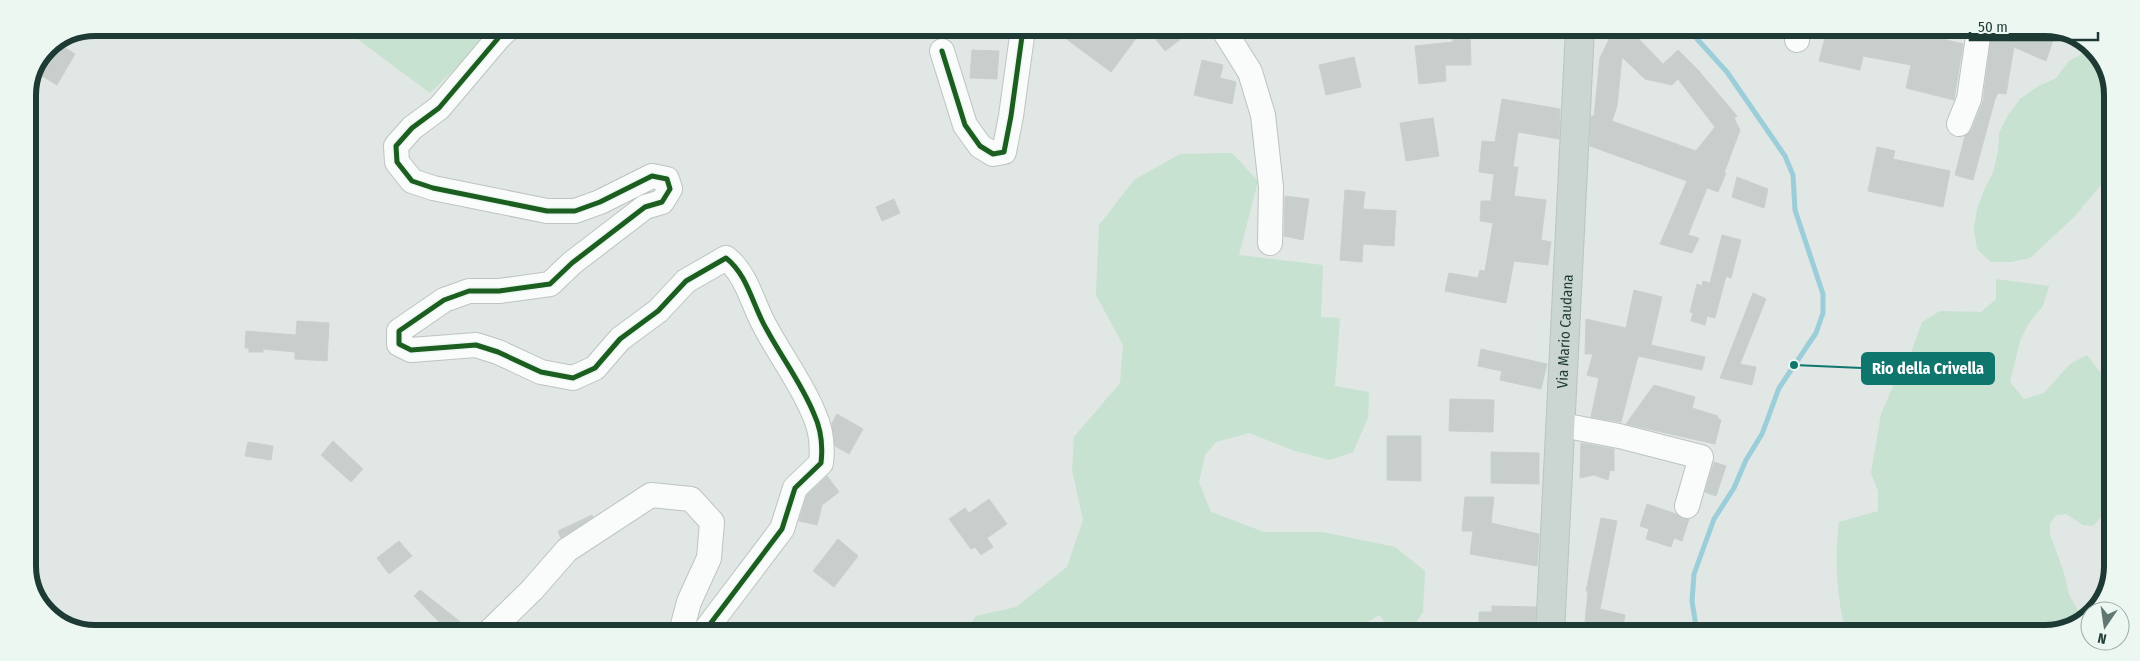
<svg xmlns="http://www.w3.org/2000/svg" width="2140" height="661" font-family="'Fira Sans Condensed',sans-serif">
<rect width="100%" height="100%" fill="#e0e7e4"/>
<g fill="#c7e2d1">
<path d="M347 28H497L430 93 356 38Z"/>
<path d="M2087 51 2099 56 2112 90V178L2100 186 2074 217 2030 258 2011 262H1991L1977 249 1974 229 1977 209 1984 190 1993 172 1998 152 1999 133 2008 115 2020 99 2037 87 2056 78 2069 61Z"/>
<path d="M1232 153 1258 181 1239 255 1323 265 1321 317 1340 318 1335 386 1369 392 1368 418 1353 452 1330 460 1295 451 1249 433 1216 442 1205 455 1199 482 1211 512 1264 532H1322L1395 547 1425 571 1423 612 1409 633H1391L1380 615 1358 627V633L965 632 976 616 1016 607 1067 567 1083 520 1072 470 1074 437 1120 383 1123 345 1096 295 1099 225 1134 180 1180 154Z"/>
<path d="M1996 279 2049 286 2043 306 2029 323 2020 341 2010 382 2024 399 2044 393 2070 364 2087 355 2100 372 2111 380 2110 512 2106 511 2093 526 2083 525 2066 514 2056 515 2050 523V534L2064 573 2069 594 2079 613 2076 623 2045 633H1846C1837 598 1834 558 1839 522L1878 511V491L1871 473 1881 414 1897 377 1908 361 1922 322 1940 311 1981 312 1996 299Z"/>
</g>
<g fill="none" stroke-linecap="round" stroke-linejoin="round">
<path stroke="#9cceda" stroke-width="5" d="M1688 29 1727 72 1785 156 1793 175 1795 210 1823 294V313L1816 333 1779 388 1762 434 1746 460 1734 488 1714 519 1694 574 1692 601 1697 633"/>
</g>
<g fill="#c7cecb" stroke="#c9d0cd" fill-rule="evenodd">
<path d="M1053 29H1091L1099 35 1103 29H1143L1111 72Z"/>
<path d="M1148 29H1194L1165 51Z"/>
<path d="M1453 29H1470L1471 65H1445L1446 81 1419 84 1415 46 1453 42Z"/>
<path d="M1614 29H1629L1663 64 1678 50 1698 70 1737 116 1734 118 1740 130 1724 173H1726L1718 192 1707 188 1688 235 1699 238 1692 253 1660 244 1687 181 1590 146 1591 116H1594L1600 58ZM1622 57 1645 79 1672 85 1678 79 1715 127 1696 151 1612 121 1617 106Z"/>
<path d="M1827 30H1907L1963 44 1954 100 1906 88 1911 65 1863 56 1860 70 1819 61Z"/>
<path d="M1992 30H2019L2053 40 2046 61 2014 47 2006 94 1998 93 1995 99 1973 180 1955 175 1965 136 1972 129 1983 101Z"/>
<path d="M57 43 75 54 57 85 37 73 48 47Z"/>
<path d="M972 50 999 51 997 79 970 78Z"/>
<path d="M1354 57 1361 87 1326 95 1319 65Z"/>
<path d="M1202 60 1223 65 1220 78 1236 82 1232 104 1194 95Z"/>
<path d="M1502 99 1560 109 1559 139 1518 132 1513 167H1518L1514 196 1546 200 1541 240 1551 242 1548 265 1514 261 1506 303 1445 291 1449 273 1478 278 1480 270 1485 271 1493 223 1480 221 1481 201H1491L1494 174 1479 172 1482 141 1495 142Z"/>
<path d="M1433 118 1439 156 1406 161 1400 123Z"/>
<path d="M1877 147 1895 151 1893 159 1950 171 1943 207 1868 191Z"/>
<path d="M1737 177 1768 189 1764 208 1732 197Z"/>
<path d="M1345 190 1365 192 1363 209 1396 211 1394 246 1363 244 1362 262 1340 260Z"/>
<path d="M1285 196 1309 199 1303 240 1284 236Z"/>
<path d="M894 199 900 213 882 221 876 207Z"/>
<path d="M1722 235 1741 240 1731 278 1726 276 1715 318 1707 316 1705 325 1691 321 1693 313 1690 312 1697 284 1702 286 1703 281 1710 283Z"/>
<path d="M1634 290 1662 297 1651 345 1705 357 1702 370 1638 356 1621 422 1591 417 1599 378 1587 375 1593 354H1585L1586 319 1626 328Z"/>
<path d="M1753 293 1766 299 1740 364 1756 367 1752 385 1720 378Z"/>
<path d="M297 321 329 323 327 361 295 359V352L263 349V352H249V348H245L246 331 296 335Z"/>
<path d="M1481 349 1547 364 1541 389 1500 380 1502 371 1478 366Z"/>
<path d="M1654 385 1695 397 1692 408 1718 416 1717 418 1721 420 1715 444 1626 424Z"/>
<path d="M1450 399 1494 400 1493 432 1449 431Z"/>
<path d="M837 414 863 429 849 454 835 446 832 423Z"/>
<path d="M1387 436H1421V481L1387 480Z"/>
<path d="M333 441 363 469 351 482 321 455Z"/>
<path d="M248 442 273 446 271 460 245 456Z"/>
<path d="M1581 443 1614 449V471L1610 470 1608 480 1594 475 1580 478Z"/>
<path d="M1491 452 1539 453V484L1491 483Z"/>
<path d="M1714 462 1726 466 1716 496 1705 492Z"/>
<path d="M827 476 839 492 822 505 817 525 799 521 807 495Z"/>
<path d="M1465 497H1494L1491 523 1539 534 1537 566 1470 554 1473 531H1462Z"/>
<path d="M989 499 1007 524 987 538 993 547 981 555 975 547 971 549 949 519 965 508 969 513Z"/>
<path d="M1647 504 1676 514 1683 519H1689L1682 541 1674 538 1671 547 1646 539 1649 529 1640 526Z"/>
<path d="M592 515 593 517 561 538 558 531Z"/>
<path d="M1601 518 1617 521 1600 609 1625 615 1622 633H1584L1588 591H1586Z"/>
<path d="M838 539 858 556 834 587 813 571Z"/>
<path d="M399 541 412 556 389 574 377 558Z"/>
<path d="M420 590 473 632H449L414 596Z"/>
<path d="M1492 606 1536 607 1534 633 1479 631V612H1492Z"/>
</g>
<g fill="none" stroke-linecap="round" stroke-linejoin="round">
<defs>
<g id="minor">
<path d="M509 28 500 36 439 108 412 128 396 146 397 162 412 181 433 188 547 211H575L600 202 652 176 667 179 670 189 662 202 645 207 572 263 550 284 499 291H469L444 300 399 331V344L411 350 476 345 498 352 541 372 573 378 595 368 620 339 658 311 686 281 726 258C748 275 753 307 767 330 782 358 802 384 814 414 821 429 823 446 821 463L795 488 782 529 704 632"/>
<path d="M1223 29 1250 72 1263 115 1271 187 1270 243"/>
<path d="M1797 40 1798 30"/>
<path d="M942 51 965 125 980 146 993 154 1004 152 1011 116 1023 29"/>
<path d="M1959 124 1969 99 1979 30"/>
<path d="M1562 425 1619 436 1701 457 1687 506"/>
<path d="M489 632 532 590 567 550 651 495 691 499 712 522 709 558 689 602 681 632"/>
</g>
<g id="major">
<path id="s1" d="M1550 633 1580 29"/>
</g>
</defs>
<use href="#minor" stroke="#bdc4c1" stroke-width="26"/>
<use href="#major" stroke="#bac4c1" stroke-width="30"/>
<use href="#minor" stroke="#fafbfb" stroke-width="24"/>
<use href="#major" stroke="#cbd5d2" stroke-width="28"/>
<defs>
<g id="cycleway">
<path d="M509 28 500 36 439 108 412 128 396 146 397 162 412 181 433 188 547 211H575L600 202 652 176 667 179 670 189 662 202 645 207 572 263 550 284 499 291H469L444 300 399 331V344L411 350 476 345 498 352 541 372 573 378 595 368 620 339 658 311 686 281 726 258C748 275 753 307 767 330 782 358 802 384 814 414 821 429 823 446 821 463L795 488 782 529 704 632"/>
<path d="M942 51 965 125 980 146 993 154 1004 152 1011 116 1023 29"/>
</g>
</defs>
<use href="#cycleway" stroke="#edf7f2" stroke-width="8"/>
<use href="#cycleway" stroke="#1b5e20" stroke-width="5"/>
</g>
<g text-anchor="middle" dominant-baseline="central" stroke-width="5" stroke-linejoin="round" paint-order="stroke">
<g font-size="15" fill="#1d3a34" stroke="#edf7f2">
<text stroke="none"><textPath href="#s1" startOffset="302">Via Mario Caudana</textPath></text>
</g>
</g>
<path d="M0 0H2140V661H0ZM95 36H2045A59 59 0 0 1 2104 95V566A59 59 0 0 1 2045 625H95A59 59 0 0 1 36 566V95A59 59 0 0 1 95 36Z" fill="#edf7f2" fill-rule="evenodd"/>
<path fill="none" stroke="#1d3a34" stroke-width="6" d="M95 36H2045A59 59 0 0 1 2104 95V566A59 59 0 0 1 2045 625H95A59 59 0 0 1 36 566V95A59 59 0 0 1 95 36Z"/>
<path fill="none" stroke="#0f766e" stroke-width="2" d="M1794 365L1862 368"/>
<circle fill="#0f766e" stroke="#edf7f2" stroke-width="2" cx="1794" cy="365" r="5"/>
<rect fill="#0f766e" stroke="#0f766e" stroke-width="2" x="1862" y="353" width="132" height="31" rx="5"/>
<g font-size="16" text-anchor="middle" font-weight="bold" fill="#fff">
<text x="1928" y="374">Rio della Crivella</text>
</g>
<g transform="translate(2105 626) rotate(193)"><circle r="24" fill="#edf7f2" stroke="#9aaba6"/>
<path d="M0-4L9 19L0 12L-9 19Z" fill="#617772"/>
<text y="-8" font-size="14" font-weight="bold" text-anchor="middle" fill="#1d3a34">N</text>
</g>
<path d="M1970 32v8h128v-8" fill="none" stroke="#1d3a34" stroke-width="2.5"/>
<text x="1978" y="32" font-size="15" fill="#1d3a34" stroke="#edf7f2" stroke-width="4" paint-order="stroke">50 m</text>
</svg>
